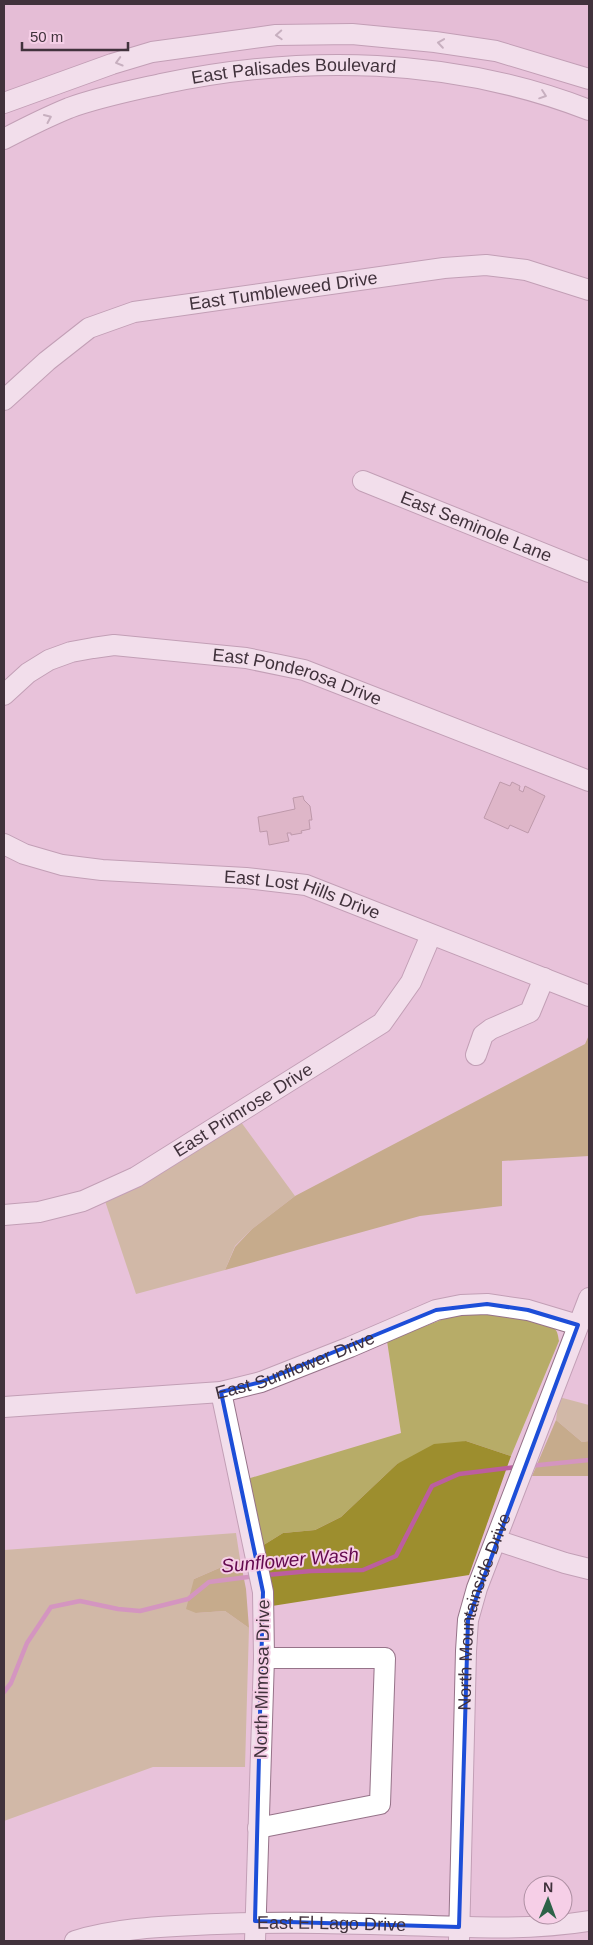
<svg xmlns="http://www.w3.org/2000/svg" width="593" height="1945" font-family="Helvetica,sans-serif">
<rect width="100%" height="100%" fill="#e8c2da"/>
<path fill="#e2b5d1" d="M4 4H589V79L435 42 198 45 4 103Z"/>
<g fill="#b7ac68">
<path d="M241 1122 295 1196 252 1229 235 1246 225 1270 136 1294 105 1201Z"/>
<path d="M475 1313C496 1313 534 1315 553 1327 558 1331 558 1336 559 1341L511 1456 466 1441 397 1464 341 1517 315 1530 283 1533 262 1546 247 1479 401 1433 387 1341 446 1318Z"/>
<path d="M559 1397 589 1405V1441L582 1442 556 1420Z"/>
<path d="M236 1533 240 1559 194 1579 196 1613 225 1611 249 1628 245 1767H153L4 1821V1550Z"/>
</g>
<g fill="#9d8e2e">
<path d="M589 1035V1156L502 1161V1206L420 1216 225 1270 235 1247 252 1229 295 1196 585 1044Z"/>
<path d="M556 1420 582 1442 589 1441V1476H532Z"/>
<path d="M466 1441 511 1456 469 1575 272 1606 262 1546 283 1533 315 1530 341 1517 397 1464 434 1444Z"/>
<path d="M240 1559 246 1589 249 1628 225 1611 196 1613 186 1609 194 1579Z"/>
</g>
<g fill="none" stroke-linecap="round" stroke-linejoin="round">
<g stroke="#bc5e9f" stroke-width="4.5">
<path d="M529 1466 589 1460"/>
<path d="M266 1575 311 1571 363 1570 396 1556 432 1486 459 1474 517 1467"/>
<path d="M4 1692 11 1683 27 1643 51 1607 80 1601 118 1609 140 1611 188 1599 209 1582 256 1576"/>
</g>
</g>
<g fill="#d2a7b2" stroke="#8c6570">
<path d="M500 782 510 786 512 782 520 786 519 790 523 792 525 786 545 796 528 833 510 825 508 829 484 818Z"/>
<path d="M303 796 304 800 310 806 312 820H309L310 829 301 831 302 833 291 835V833H287L289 841 269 845 267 831 260 832 258 817 295 809 293 798Z"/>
</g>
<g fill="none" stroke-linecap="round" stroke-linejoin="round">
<defs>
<g id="minor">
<path d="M4 103 112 64 152 52 276 35 352 34 435 42 496 51 589 79"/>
<path id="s1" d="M4 139C25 128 47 117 69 108 99 97 130 91 161 84 302 54 453 57 589 110"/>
<path id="s2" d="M4 400 47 361 89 328 134 312 444 268 486 265 526 270 589 290"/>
<path id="s3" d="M363 481 589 572"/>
<path id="s4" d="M4 695 28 673 49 660 71 652 93 648 114 645 246 658 304 670 589 781"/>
<path id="s5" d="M4 844 24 854 62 865 102 870 246 878 306 885 589 996"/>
<path d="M476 1055 483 1035 491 1029 530 1012 544 978"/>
<path id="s6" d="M4 1215 39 1212 83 1201 136 1177 382 1023 411 982 431 935"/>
<path d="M221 1392 263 1592 264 1658 255 1941"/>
<path id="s7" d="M4 1407 221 1392 261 1382 350 1347 436 1310 461 1305 487 1304 528 1310 578 1325"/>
<path d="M496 1540 565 1563 589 1569"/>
<path d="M258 1828 380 1804 385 1658H264"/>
<path id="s8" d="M75 1941C114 1929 154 1927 195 1925 265 1921 334 1923 404 1925 465 1927 528 1931 589 1921"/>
<path id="s9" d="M459 1941 466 1651 468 1620 477 1588 589 1298"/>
</g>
</defs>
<use href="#minor" stroke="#967389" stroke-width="22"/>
<use href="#minor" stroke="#fff" stroke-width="20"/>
</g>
<defs><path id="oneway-chevron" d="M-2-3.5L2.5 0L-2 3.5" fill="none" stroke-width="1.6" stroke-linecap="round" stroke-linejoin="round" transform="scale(1.25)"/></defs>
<g stroke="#a0989e">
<use href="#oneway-chevron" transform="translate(279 35) rotate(177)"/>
<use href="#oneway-chevron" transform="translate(441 43) rotate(-172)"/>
<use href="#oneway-chevron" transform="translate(119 62) rotate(164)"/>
<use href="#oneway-chevron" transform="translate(543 95) rotate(19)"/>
<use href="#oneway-chevron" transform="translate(48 118) rotate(-24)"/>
</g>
<path d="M0 0H593V1945H0ZM487 1304 528 1310 578 1325 468 1620 459 1927 255 1921 263 1592 221 1392 261 1382 436 1310Z" fill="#e8c2da" fill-opacity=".55" fill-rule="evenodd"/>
<path fill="none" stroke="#1d4ed8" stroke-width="4" stroke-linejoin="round" d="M487 1304 528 1310 578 1325 468 1620 459 1927 255 1921 263 1592 221 1392 261 1382 436 1310Z"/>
<g text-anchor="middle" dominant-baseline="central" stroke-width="4" stroke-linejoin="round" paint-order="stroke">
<g font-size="18" fill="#41323c" stroke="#f6cfe7">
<text stroke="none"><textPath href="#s1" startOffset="301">East Palisades Boulevard</textPath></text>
<text stroke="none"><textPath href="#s2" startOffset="310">East Tumbleweed Drive</textPath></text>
<text stroke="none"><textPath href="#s3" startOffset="122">East Seminole Lane</textPath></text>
<text stroke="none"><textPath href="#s4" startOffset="311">East Ponderosa Drive</textPath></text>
<text stroke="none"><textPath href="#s5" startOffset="305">East Lost Hills Drive</textPath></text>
<text stroke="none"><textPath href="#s6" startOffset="265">East Primrose Drive</textPath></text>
<text stroke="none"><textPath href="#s7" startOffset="296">East Sunflower Drive</textPath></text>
<text stroke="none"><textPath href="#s9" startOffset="332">North Mountainside Drive</textPath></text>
<text transform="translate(262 1679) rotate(-89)">North Mimosa Drive</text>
<text stroke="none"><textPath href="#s8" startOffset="258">East El Lago Drive</textPath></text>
</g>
<g font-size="19" font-style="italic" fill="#63084e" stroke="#f6cfe7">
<text transform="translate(290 1560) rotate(-5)">Sunflower Wash</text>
</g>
</g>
<rect width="593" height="1945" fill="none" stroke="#41323c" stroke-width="10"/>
<g transform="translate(548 1900) rotate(1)"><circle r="24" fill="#f6cfe7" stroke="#ae90a3"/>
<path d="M0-4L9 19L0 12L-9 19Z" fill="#2d6248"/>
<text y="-8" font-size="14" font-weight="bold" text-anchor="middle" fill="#41323c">N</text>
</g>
<path d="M22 42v8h106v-8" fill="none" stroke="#41323c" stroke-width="2.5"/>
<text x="30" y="42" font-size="15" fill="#41323c" stroke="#f6cfe7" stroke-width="4" paint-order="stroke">50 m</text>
</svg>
